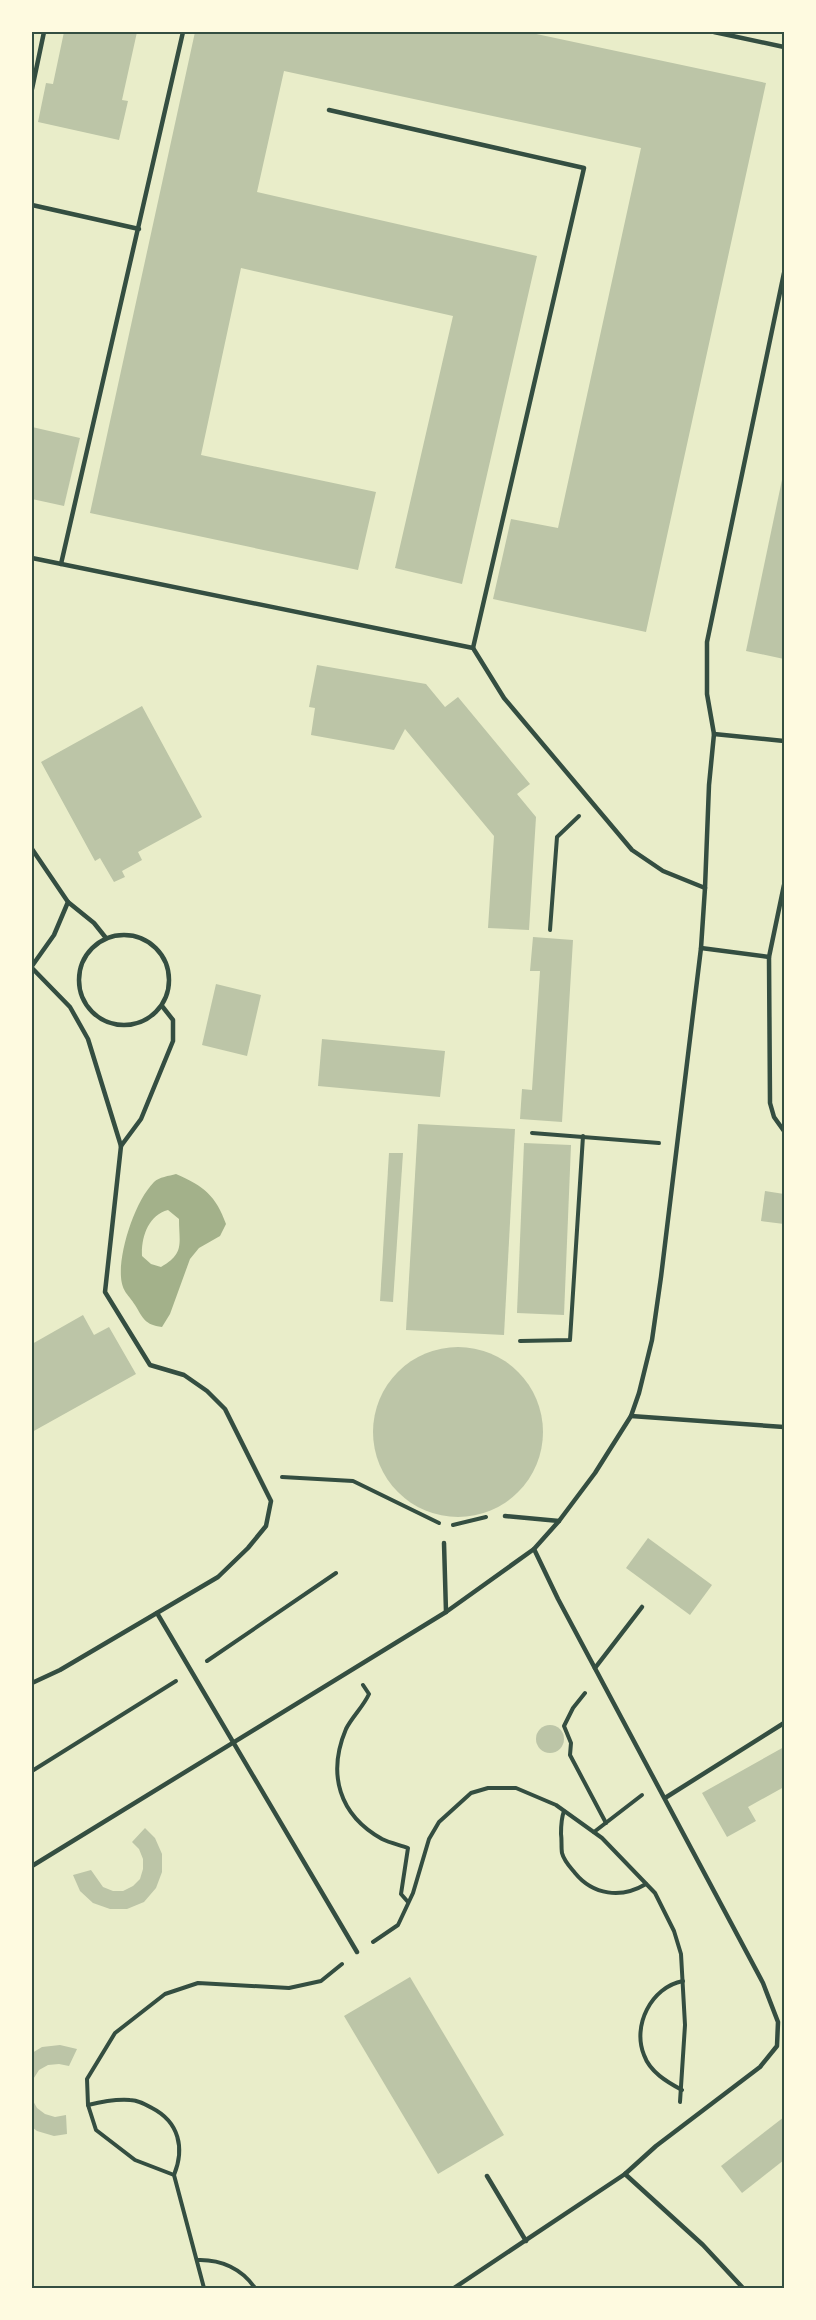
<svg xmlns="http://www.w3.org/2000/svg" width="816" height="2320" font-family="'Playfair Display',serif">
<rect width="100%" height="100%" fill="#e9edc9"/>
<path fill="#a3b18a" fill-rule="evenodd" d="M176 1174C204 1186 216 1196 226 1224L220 1236 199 1248 190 1259 170 1314 162 1327C145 1325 143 1318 135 1305 129 1295 122 1292 121 1277 119 1251 135 1201 154 1182 159 1177 169 1176 176 1174ZM168 1210 179 1219C179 1244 185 1253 161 1267L151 1264 142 1256C141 1238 148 1215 168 1210Z"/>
<g fill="#bcc5a7">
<path d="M64 32H137L122 100 128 101 119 140 38 122 46 83 53 84Z"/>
<path d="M195 32H527L766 83 646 632 493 599 511 519 558 528 641 148 284 71 257 192 537 256 462 584 395 568 453 316 241 268 201 455 376 492 358 570 90 513Z"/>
<path d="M32 427 80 438 64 506 32 499Z"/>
<path d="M783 475H784V659L746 651Z"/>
<path d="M317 665 426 684 445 707 458 697 530 784 517 794 536 817 529 930 488 928 494 836 405 729 394 750 311 735 315 708 309 707Z"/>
<path d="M142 706 202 817 138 852 142 860 122 871 125 877 114 882 100 858 95 861 41 762Z"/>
<path d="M533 937 573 940 562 1122 520 1119 522 1089 532 1090 540 971H530Z"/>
<path d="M216 984 261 995 247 1056 202 1045Z"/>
<path d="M322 1039 445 1051 440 1097 318 1086Z"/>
<path d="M418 1124 515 1129 504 1335 406 1330Z"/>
<path d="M524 1143 571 1145 564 1315 517 1313Z"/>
<path d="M389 1153H403L393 1302 380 1301Z"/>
<path d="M765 1191 784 1194V1224L761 1221Z"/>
<path d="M83 1315 94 1335 109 1327 136 1374 32 1432V1344Z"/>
<circle cx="458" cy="1432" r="85"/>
<path d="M648 1538 712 1585 690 1615 626 1568Z"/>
<circle cx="550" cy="1739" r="14"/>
<path d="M784 1747V1787L748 1807 756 1821 727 1837 702 1793Z"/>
<path d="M145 1828 155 1838 162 1854V1872L156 1888 144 1902 127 1909H110L93 1903 80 1891 73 1875 91 1870 103 1887 113 1891H123L133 1886 140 1879 143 1869V1859L139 1849 132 1842Z"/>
<path d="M410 1977 504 2135 438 2174 344 2016Z"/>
<path d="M60 2045 77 2049 69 2066 59 2064 48 2065 39 2070 32 2081V2053L42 2047Z"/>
<path d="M32 2099 37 2108 45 2114 55 2117 66 2115 67 2134 54 2136 37 2131 32 2127Z"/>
<path d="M784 2117V2160L742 2193 721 2166Z"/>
</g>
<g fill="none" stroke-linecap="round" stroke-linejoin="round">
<g stroke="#344e41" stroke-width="4">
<path d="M550 930 557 837 579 816"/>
<path d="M532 1133 659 1143"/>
<path d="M520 1341 570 1340 583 1136"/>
<path d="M282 1477 353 1481 439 1523"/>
<path d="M453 1525 486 1517"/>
<path d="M207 1661 336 1573"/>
<path d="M363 1685 369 1694C363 1707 352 1717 346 1729 327 1774 339 1815 382 1839 390 1843 400 1845 408 1848L401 1894 408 1902"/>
<path d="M585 1693 573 1708 564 1726 571 1743 570 1755 606 1823"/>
<path d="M32 1771 176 1681"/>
<path d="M564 1811C561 1819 561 1826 561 1834 562 1840 561 1847 562 1853 564 1861 570 1867 575 1873 593 1895 621 1899 646 1884"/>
<path d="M594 1832 642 1795"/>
<path d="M373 1942 398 1925 413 1893 429 1839 439 1822 471 1793 488 1788H516L556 1805 602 1838 655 1893 674 1931 681 1954 685 2025 680 2102"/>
<path d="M682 2090C667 2082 650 2072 644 2055 632 2026 651 1987 683 1981"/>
<path d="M88 2105C100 2102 117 2099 130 2100 138 2100 145 2104 152 2108 179 2122 185 2148 174 2175"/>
<path d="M197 2260C221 2259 242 2269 255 2288"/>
<path d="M204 2288 174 2175 135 2160 96 2130 88 2105 87 2079 115 2033 165 1994 198 1983 289 1988 321 1981 342 1964"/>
</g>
<g stroke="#344e41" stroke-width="4.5">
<path d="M714 32 784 47"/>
<path d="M32 89 44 32"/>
<path d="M329 110 584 168 473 648"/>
<path d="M32 205 139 229"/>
<path d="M32 558 473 648 504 698 632 850 663 871 705 888"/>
<path d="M61 564 183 32"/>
<path d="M714 734 784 741"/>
<path d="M32 849 68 902 54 935 32 966"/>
<path d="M68 902 94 923 106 938"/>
<circle cx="124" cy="980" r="45"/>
<path d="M701 948 769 957 784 885"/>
<path d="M769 957 770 1103 774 1117 784 1131"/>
<path d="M32 968 70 1007 88 1039 121 1146 105 1292 150 1365 184 1375 207 1391 225 1409 271 1501 266 1526 248 1548 218 1577 60 1670 32 1683"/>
<path d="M121 1146 141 1119 173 1041V1020L162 1006"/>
<path d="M631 1416 784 1427"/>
<path d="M505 1516 559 1521"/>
<path d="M444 1543 446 1612"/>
<path d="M157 1613 357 1952"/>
<path d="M595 1668 642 1607"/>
<path d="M665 1798 784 1723"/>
<path d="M32 1866 446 1612 534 1549 559 1521 595 1473 631 1416 639 1393 652 1340 661 1277 701 948 705 888 709 785 714 734 707 694V642L784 273"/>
<path d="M625 2174 703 2245 743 2288"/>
<path d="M487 2176 526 2241"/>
<path d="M454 2288 625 2174 656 2146 760 2067 777 2046 778 2022 763 1983 558 1599 534 1549"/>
</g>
</g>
<rect width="816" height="2320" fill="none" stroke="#fefae0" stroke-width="66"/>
<rect x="33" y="33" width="750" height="2254" fill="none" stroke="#344e41" stroke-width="2"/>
</svg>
